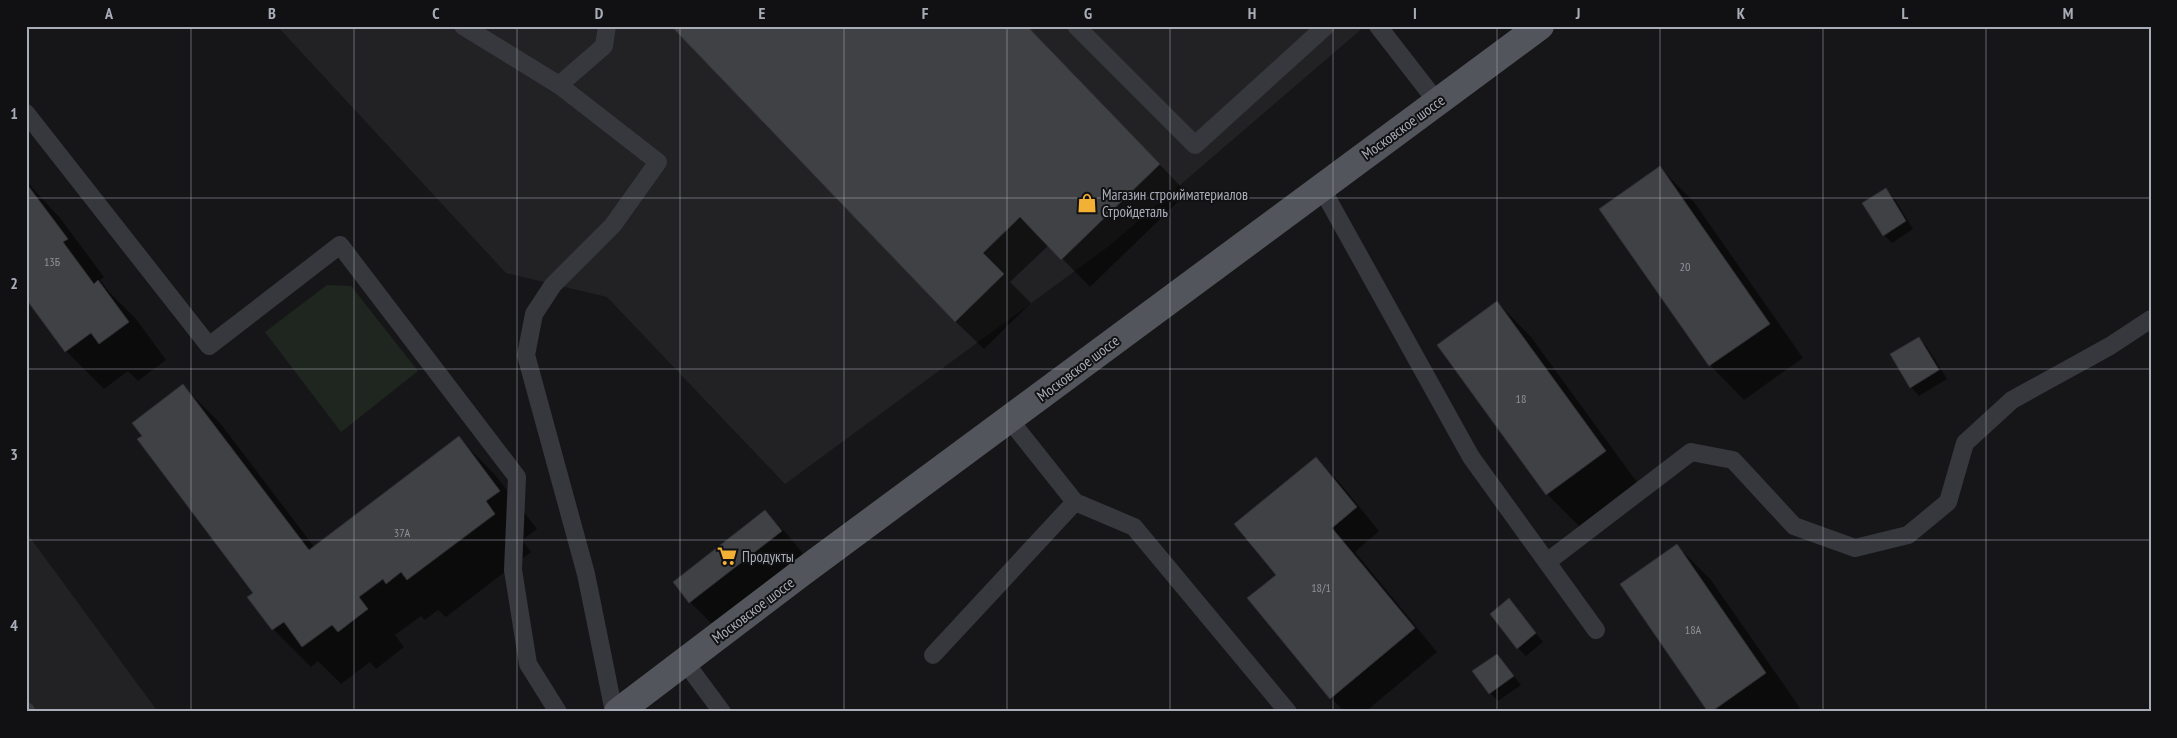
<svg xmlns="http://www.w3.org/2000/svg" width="2177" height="738" font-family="'PT Sans Narrow',sans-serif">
<rect width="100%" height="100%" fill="#161618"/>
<g fill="#222225">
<path d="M277 26H1365L1109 246 785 484 607 297 506 273Z"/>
<path d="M26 532 158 712H26Z"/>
</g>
<path fill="#1e261f" d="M327 285 351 286 418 371 341 432 265 332Z"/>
<g fill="#0007">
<path d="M1027 26 1187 193 1090 287 1049 245 1010 282 1031 303 984 349 955 321Z"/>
<path d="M1660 168 1694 202 1803 358 1744 400 1710 365 1601 209Z"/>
<path d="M26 181 60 218 104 277 100 280 110 293 136 319 166 360 138 381 128 371 104 389 66 351 26 297Z"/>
<path d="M1886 190 1894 198 1913 229 1892 243 1884 235Z"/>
<path d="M1497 302 1531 337 1639 485 1581 528 1547 494Z"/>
<path d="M1919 338 1927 347 1947 379 1919 396 1911 387Z"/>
<path d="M183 386 220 423 315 548 459 438 496 476 537 529 522 540 531 552 446 617 438 610 425 620 421 616 395 635 404 647 376 669 370 662 341 684 318 661 311 667 273 629 255 593 143 436Z"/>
<path d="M1316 459 1339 482 1379 531 1355 552 1437 652 1365 712H1345L1331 698 1277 575Z"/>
<path d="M765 512 788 535 804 555 713 625 690 602Z"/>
<path d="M1677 546 1711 580 1800 708 1794 712H1710Z"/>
<path d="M1509 600 1543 642 1526 656 1518 648Z"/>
<path d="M1497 655 1521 685 1498 701 1490 693Z"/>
</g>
<g fill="#404145" stroke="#303034">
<path d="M671 26H1027L1160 164 1061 260 1020 217 983 253 1004 274 955 322Z"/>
<path d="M1660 166 1770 324 1709 366 1599 209Z"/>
<path d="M26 183 68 239 63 242 94 284 98 280 129 322 99 344 91 333 65 352 26 299Z"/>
<path d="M1886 188 1906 221 1883 236 1862 203Z"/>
<path d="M1497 301 1606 451 1546 495 1437 345Z"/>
<path d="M1919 337 1939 370 1910 388 1890 354Z"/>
<path d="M183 384 309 550 459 436 500 491 486 501 495 514 407 580 401 572 386 584 383 579 359 597 368 609 338 632 332 625 302 647 284 622 272 630 247 597 253 593 137 439 142 436 132 423Z"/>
<path d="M1316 457 1357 507 1332 528 1415 628 1330 699 1247 598 1276 575 1234 524Z"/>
<path d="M765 510 782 531 689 603 673 582Z"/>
<path d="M1677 544 1766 673 1711 712H1708L1620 584Z"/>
<path d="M1509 598 1536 633 1517 649 1490 614Z"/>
<path d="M1497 654 1514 676 1489 694 1472 671Z"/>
</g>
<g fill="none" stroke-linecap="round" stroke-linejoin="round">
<g stroke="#37383d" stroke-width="18">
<path d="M463 26 559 85 658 162 613 225 553 285 534 314 526 355 586 574 614 712"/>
<path d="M1076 26 1195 145 1326 26"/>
<path d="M1378 26 1437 102"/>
<path d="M559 85 604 46 607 26"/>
<path d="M26 113 209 346 340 245 517 477 513 570 528 664 558 712"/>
<path d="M1321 187 1471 457 1596 630"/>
<path d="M1009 419 1075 502 1134 527 1288 712"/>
<path d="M1547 562 1691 452 1733 460 1794 526 1855 548 1908 535 1948 502 1965 443 2012 400 2110 346 2151 319"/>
<path d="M933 655 1075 502"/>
<path d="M685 662 722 712"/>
<path d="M26 711V712"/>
</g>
<path stroke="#53555c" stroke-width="28" d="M618 712 801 573 1540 26"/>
</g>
<path fill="none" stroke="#a8adb8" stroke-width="1" stroke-opacity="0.55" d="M191 26V712M354 26V712M517 26V712M680 26V712M844 26V712M1007 26V712M1170 26V712M1333 26V712M1497 26V712M1660 26V712M1823 26V712M1986 26V712M26 198H2151M26 369H2151M26 540H2151"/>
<defs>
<symbol id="shop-bare" viewBox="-9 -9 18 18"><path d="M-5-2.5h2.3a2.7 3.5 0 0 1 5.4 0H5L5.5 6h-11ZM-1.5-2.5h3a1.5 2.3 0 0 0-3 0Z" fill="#f2b134" stroke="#111113" stroke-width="2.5" paint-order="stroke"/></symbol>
<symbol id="supermarket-bare" viewBox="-9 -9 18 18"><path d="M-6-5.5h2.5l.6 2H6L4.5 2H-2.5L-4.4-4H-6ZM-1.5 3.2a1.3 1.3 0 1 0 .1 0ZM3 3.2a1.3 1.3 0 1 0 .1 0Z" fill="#f2b134" stroke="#111113" stroke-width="2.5" paint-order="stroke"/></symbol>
</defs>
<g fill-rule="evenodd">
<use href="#shop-bare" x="1073" y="189" width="28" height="28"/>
<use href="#supermarket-bare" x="713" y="542" width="28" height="28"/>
</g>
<g text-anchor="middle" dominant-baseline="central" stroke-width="4" stroke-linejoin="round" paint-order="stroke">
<g font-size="12" fill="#8e929b">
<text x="52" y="261">13Б</text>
<text x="1685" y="266">20</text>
<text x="1521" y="398">18</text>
<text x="402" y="532">37А</text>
<text x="1321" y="587">18/1</text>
<text x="1693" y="629">18А</text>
</g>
<g font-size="15" fill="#a8adb8" stroke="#111113">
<text transform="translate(1403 127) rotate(-36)">Московское шоссе</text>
<text transform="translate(1078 368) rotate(-37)">Московское шоссе</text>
<text transform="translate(753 610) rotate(-37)">Московское шоссе</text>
</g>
<g font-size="15" fill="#a8adb8" stroke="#111113" text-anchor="start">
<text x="1102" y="194">Магазин строийматериалов<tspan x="1102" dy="17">Стройдеталь</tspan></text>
<text x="742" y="556">Продукты</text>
</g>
</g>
<rect width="2177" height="738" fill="none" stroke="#111113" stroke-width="55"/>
<rect x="28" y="28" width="2122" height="682" fill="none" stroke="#a8adb8" stroke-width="2"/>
<g font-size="16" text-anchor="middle" font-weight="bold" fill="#a8adb8">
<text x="109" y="19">A</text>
<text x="272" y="19">B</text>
<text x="436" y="19">C</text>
<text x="599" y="19">D</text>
<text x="762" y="19">E</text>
<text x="925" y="19">F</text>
<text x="1088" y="19">G</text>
<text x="1252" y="19">H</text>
<text x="1415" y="19">I</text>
<text x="1578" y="19">J</text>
<text x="1741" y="19">K</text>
<text x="1905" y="19">L</text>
<text x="2068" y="19">M</text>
<text x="14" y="119">1</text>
<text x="14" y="289">2</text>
<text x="14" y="460">3</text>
<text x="14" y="631">4</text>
</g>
</svg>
